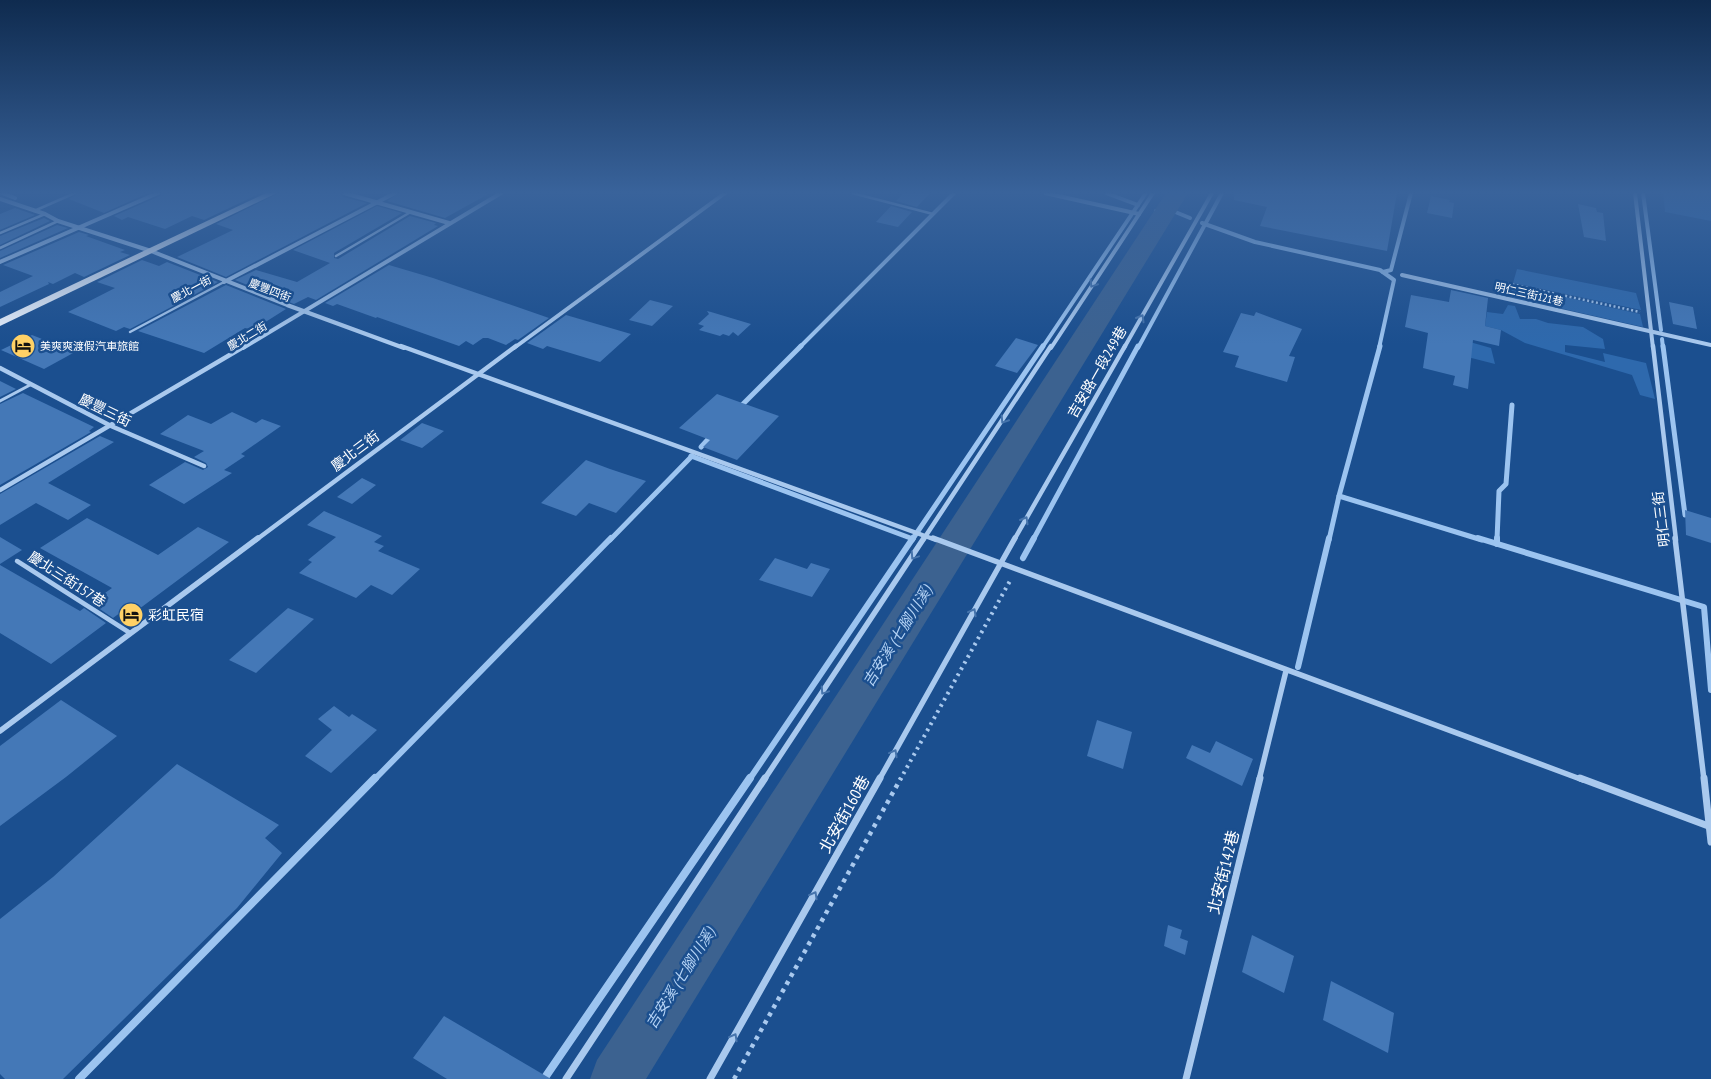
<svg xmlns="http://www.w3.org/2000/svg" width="1711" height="1079" font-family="'PT Sans Narrow','Noto Sans TC',sans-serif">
<rect width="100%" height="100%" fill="#1b4f8f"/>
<g fill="#2e69ad">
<path d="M1663 193H1711V221L1665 212Z"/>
<path d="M1517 269 1636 293 1641 310 1513 283Z"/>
<path d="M1512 285 1640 314 1643 327 1511 297Z"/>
<path d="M1508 305 1515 306 1520 319H1536L1548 323 1583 327 1603 339 1605 349 1565 345V352L1605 362 1603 353 1646 363 1655 399 1640 395 1632 375 1525 343 1501 330 1485 326 1487 312 1503 314Z"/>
<path d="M1445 335 1491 348 1495 364 1440 350Z"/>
</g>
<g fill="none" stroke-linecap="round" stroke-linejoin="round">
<g stroke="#9cc4f0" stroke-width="4">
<path d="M2 193 15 198"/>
<path d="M1106 193 1138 205"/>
<path d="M1643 193 1661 330"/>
<path d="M1168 209 1190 218"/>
<path d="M1156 211 1164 214"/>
<path d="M1202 223 1255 242 1380 270 1394 280 1379 348"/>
<path d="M1383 272 1391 270 1411 193"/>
<path d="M1662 339 1663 348"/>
<path d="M799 348 954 193"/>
<path d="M1042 348 1146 193"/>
<path d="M1138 348 1222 193"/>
</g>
<g stroke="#9cc4f0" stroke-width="5">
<path d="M1380 346 1339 496 1482 540"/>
<path d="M1663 346 1685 515"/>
<path d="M740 407 801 346"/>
<path d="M701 447 712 435"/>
<path d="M691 456 913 539"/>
<path d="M610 540 692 456"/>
<path d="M912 540 1043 346"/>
<path d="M1033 540 1138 346"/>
<path d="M1329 540 1339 496"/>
<path d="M1497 540 1499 491 1506 484 1512 405"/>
</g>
<g stroke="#9cc4f0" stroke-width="6">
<path d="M1478 538 1704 607 1711 690"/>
<path d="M1497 544V538"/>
<path d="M1023 558 1034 538"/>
<path d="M1298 667 1329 538"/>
<path d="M374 780 611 538"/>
<path d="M749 780 913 538"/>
</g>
<g stroke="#9cc4f0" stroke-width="8">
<path d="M79 1079 375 778"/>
<path d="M544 1079 750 778"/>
</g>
<path fill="#3c6290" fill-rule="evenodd" d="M1166 193H1188L646 1079H590L597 1060Z"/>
</g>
<g fill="#4478b7">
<path d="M78 193H148L104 213 69 199Z"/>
<path d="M162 193H261L204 220 192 216 165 229 128 217 122 220 114 216 160 196Z"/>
<path d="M279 193H340L343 197 367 203 226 277 177 257 233 230 216 224Z"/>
<path d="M399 193H490L445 218 387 201Z"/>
<path d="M904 193H930L917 207 896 201Z"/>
<path d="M1234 193H1397L1387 251 1260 226 1267 207 1234 200Z"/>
<path d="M1431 196 1450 200 1449 202 1454 203 1452 218 1427 213Z"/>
<path d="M1578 204 1596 208 1597 212 1603 213 1606 241 1584 237Z"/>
<path d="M377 206 402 213 334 253V258L338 259 410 216 436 223 434 225 438 226 316 300 308 297 294 304 235 280 256 270 297 282 330 263 293 250Z"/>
<path d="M891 206 912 212 898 227 876 222Z"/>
<path d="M15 208 35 215 0 230V214Z"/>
<path d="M44 218 50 221 0 245V236Z"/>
<path d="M57 225 68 228 0 258V251Z"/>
<path d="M79 232 89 235 86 236 125 250 120 252 130 255 84 277 75 273 53 284 48 282 49 284 0 307V292L33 276 3 265Z"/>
<path d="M142 260 159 266 167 262 218 282 130 329 124 327 116 331 68 312 115 288 97 282Z"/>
<path d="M389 265 433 278 549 318 518 340 515 339 506 345 488 338H483L473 345 466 341 459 346 377 317 376 318 337 304 333 306 325 303Z"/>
<path d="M226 285 286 309 253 330 245 328 204 353 138 331Z"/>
<path d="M1451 290 1488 298 1485 326 1501 330 1499 346 1473 340 1468 389 1453 385 1455 376 1423 368 1428 333 1405 327 1411 295 1449 302Z"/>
<path d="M650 300 673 306 652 326 629 320Z"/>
<path d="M1669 302 1693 307 1697 329 1673 324Z"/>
<path d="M707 311 711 312 751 324 738 336 733 332 729 336 723 334 720 336 699 330 704 326 698 324 709 314Z"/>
<path d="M1256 312 1302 329 1289 356 1295 357 1287 382 1235 367 1239 356 1223 352 1241 313 1254 316Z"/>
<path d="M566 315 631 334 600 362 547 346 543 349 527 343Z"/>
<path d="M32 335 75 352 44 369 1 350Z"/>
<path d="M1016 338 1038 345 1017 373 995 366Z"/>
<path d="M0 381 16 389 0 397Z"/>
<path d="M23 393 94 427 89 431 91 432 0 485V404Z"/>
<path d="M717 394 779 416 737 460 703 447 710 440 679 428Z"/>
<path d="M232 412 256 423 262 419 281 426 241 454 245 456 224 470 232 473 184 504 149 485 185 462 203 470 208 467 206 463 194 457 204 451 160 434 188 415 211 424Z"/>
<path d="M422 423 444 431 422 448 400 440Z"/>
<path d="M100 436 114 442 48 483 91 505 68 520 36 503 0 525V494Z"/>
<path d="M586 460 610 469 646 481 616 513 589 503 576 516 541 503Z"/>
<path d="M362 478 376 485 352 504 337 497Z"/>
<path d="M1685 510 1711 518V543L1686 535Z"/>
<path d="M324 511 382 536 374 542 384 546 378 551 420 569 392 595 371 585 356 598 299 573 312 562 308 560 336 537 307 525Z"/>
<path d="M87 518 158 555 198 527 229 542 135 612 128 607 113 618 91 603 112 588 40 548Z"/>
<path d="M0 537 22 550 0 564Z"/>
<path d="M775 558 807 569 811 563 830 569 812 597 759 580Z"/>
<path d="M0 565 80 611 84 608 106 623 51 664 0 633Z"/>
<path d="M288 608 314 619 256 673 229 660Z"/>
<path d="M61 700 117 736 66 777 0 826V746Z"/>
<path d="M334 706 349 717 352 714 377 730 331 773 305 756 332 730 318 719Z"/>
<path d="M1097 720 1132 732 1123 769 1087 756Z"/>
<path d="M1216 741 1253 759 1242 786 1186 758 1192 745 1210 753Z"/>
<path d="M177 764 279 825 265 838 282 853 237 908 63 1079H5L0 1074V919L53 877Z"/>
<path d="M1168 925 1182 930 1180 938 1188 941 1185 955 1164 946Z"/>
<path d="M1252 935 1294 956 1284 993 1242 972Z"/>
<path d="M1331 981 1394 1013 1388 1053 1323 1020Z"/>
<path d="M444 1016 551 1079H447L413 1058Z"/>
</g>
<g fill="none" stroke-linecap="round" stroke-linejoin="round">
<path stroke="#a9c9ee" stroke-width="2.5" stroke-dasharray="2 2.5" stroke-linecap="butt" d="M1506 290V283L1640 312"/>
<path stroke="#a9c9ee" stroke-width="4" stroke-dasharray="2.5 4.5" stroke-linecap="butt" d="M900 780 1011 579"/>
<path stroke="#a9c9ee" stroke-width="4.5" stroke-dasharray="4 5" stroke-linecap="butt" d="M734 1079 901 778"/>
<g stroke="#a9c9ee" stroke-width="2.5">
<path d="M852 193 933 214"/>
<path d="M34 211 75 193"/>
<path d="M0 233 45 214"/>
<path d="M0 248 58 221"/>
<path d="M336 256 409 213"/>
<path d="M130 332 224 282"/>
</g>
<path stroke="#a9c9ee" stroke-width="3" d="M0 401 30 385"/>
<path stroke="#a9c9ee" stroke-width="4.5" d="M17 561 130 633"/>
<g stroke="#a9c9ee" stroke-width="4">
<path d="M344 193 449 223"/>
<path d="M1045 193 1139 214"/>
<path d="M1635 193 1653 348"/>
<path d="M0 199 45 214 58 221 151 251 287 305 404 348"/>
<path d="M0 262 158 193"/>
<path d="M1402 275 1711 345"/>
<path d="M224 282 395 193"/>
<path d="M243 348 501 193"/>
<path d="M514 348 725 193"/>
<path d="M1051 348 1153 193"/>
<path d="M1124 348 1212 193"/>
</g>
<g stroke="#a9c9ee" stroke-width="4.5">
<path d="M401 346 936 540"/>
<path d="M1653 346 1676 540"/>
<path d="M0 368 111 426 204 466"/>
<path d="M0 490 245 346"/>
<path d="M256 540 516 346"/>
<path d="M923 540 1051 346"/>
<path d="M1014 540 1125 346"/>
</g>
<g stroke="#a9c9ee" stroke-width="5.5">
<path d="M933 538 1583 780"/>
<path d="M1675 538 1704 780"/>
<path d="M0 731 258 538"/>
<path d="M764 780 924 538"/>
<path d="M879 780 1015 538"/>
<path d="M1259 780 1286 671"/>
</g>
<g stroke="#a9c9ee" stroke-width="7">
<path d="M1580 778 1711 827"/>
<path d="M1704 778 1711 842"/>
<path d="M566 1079 765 778"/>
<path d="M710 1079 880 778"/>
<path d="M1186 1079 1260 778"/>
</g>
<path fill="#f0f6ff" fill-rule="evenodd" d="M266 193H277L0 326V319Z"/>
</g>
<defs><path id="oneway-chevron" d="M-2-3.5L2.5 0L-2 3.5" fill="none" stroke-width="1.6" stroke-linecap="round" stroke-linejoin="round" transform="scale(1.25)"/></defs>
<g stroke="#4674ac">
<use href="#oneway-chevron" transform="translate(1093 284) rotate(123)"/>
<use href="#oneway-chevron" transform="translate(1141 318) rotate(-60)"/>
<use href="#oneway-chevron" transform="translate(1004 420) rotate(123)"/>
<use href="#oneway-chevron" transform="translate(1025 520) rotate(-60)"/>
<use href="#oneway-chevron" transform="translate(914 556) rotate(124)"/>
<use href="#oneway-chevron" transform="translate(973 612) rotate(-61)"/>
<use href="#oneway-chevron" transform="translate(824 691) rotate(124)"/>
<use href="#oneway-chevron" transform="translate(894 753) rotate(-61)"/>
<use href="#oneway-chevron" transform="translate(814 895) rotate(-61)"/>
<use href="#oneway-chevron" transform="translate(734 1037) rotate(-61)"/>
</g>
<linearGradient id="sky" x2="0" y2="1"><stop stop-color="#0f2b4f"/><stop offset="0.56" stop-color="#39639b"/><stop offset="1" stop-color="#39639b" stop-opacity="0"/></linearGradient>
<rect width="1711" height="344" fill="url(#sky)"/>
<defs>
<symbol id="hotel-disc" viewBox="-11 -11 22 22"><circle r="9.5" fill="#ffd166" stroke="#1b4f8f"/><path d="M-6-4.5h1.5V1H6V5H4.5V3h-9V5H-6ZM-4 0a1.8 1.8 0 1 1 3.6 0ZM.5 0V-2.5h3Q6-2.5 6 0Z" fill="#111"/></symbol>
</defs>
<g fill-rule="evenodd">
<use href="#hotel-disc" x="9" y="332" width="28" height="28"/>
<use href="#hotel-disc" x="117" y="601" width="28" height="28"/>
</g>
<g text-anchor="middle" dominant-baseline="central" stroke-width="5" stroke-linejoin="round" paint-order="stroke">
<g font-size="11" fill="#fff" stroke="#1b4f8f">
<text transform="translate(191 289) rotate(-28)">慶北一街</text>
<text transform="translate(270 290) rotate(21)">慶豐四街</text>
<text transform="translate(1529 294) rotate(13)">明仁三街121巷</text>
<text transform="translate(247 336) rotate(-31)">慶北二街</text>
</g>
<g font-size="11" fill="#fff" stroke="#1b4f8f" text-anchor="start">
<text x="40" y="346">美爽爽渡假汽車旅館</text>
</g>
<g font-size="14" fill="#fff" stroke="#1b4f8f">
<text transform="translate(1097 372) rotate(-60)">吉安路一段249巷</text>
<text transform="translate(105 410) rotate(26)">慶豐三街</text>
<text transform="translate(355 451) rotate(-37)">慶北三街</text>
<text transform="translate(1661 519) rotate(-97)">明仁三街</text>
<text transform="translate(67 579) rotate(33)">慶北三街157巷</text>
</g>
<g font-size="14" fill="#fff" stroke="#1b4f8f" text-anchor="start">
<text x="148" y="615">彩虹民宿</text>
</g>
<g font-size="15" font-style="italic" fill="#b5d3f5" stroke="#1b4f8f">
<text transform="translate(897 636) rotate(-58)">吉安溪 (七腳川溪)</text>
<text transform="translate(680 978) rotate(-58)">吉安溪 (七腳川溪)</text>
</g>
<g font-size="16" fill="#fff" stroke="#1b4f8f">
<text transform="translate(844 814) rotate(-61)">北安街160巷</text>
<text transform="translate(1223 872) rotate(-76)">北安街142巷</text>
</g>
</g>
</svg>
